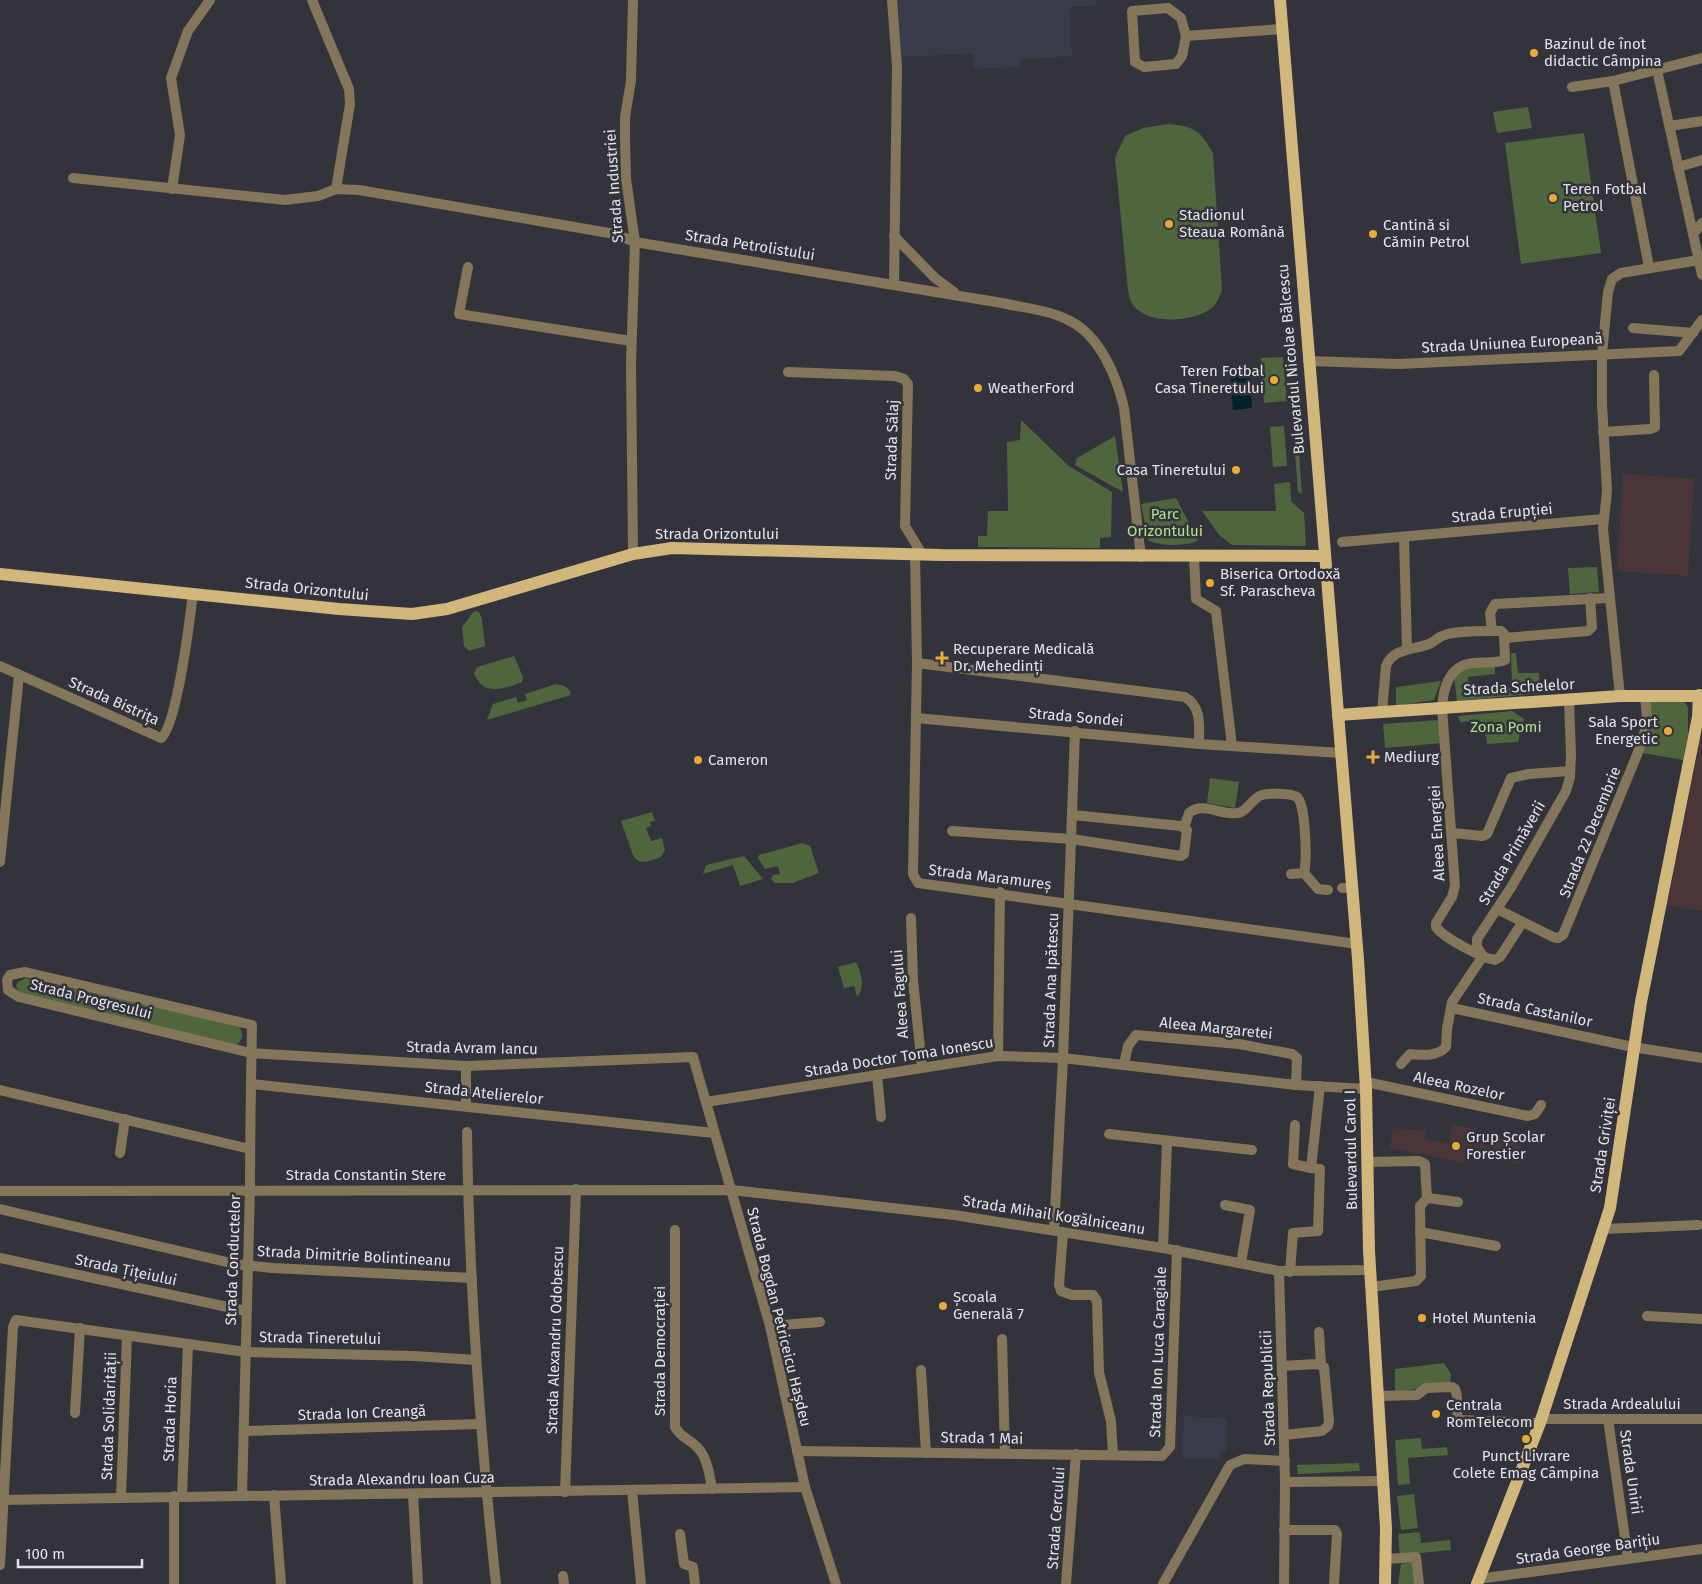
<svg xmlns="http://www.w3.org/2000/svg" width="1702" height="1584" font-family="'Fira Sans',sans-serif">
<rect width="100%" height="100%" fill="#33333c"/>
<g fill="#3a3b4a">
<path d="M892 0H1096L1097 6 1070 7 1072 56 1020 59V67L974 69 973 54 896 57Z"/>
<path d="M1184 1416 1227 1418 1226 1451H1220V1459L1182 1458Z"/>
</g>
<g fill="#4a3638">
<path d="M1623 474 1694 479 1688 576 1617 571Z"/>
<path d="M1700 738H1702V911L1667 905Z"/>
<path d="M1452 1125 1475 1129V1133L1523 1141 1519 1164 1467 1156 1465 1163 1390 1148 1393 1128 1404 1130V1128L1426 1131 1425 1139 1449 1143Z"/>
</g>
<g fill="#4e653d">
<path d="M1528 107 1532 128 1497 133 1493 112Z"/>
<path d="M1168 124C1194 126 1201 131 1213 153L1222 290C1220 295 1217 303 1213 307 1196 322 1148 326 1133 305 1130 301 1129 295 1128 290L1115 158 1125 136 1143 128Z"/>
<path d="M1584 133 1601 253 1521 264 1505 143Z"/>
<path d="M1283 357 1287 401 1264 403 1261 358Z"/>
<path d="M1021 420 1069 466 1112 492 1111 537 1100 538V548L978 547V536H987L988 511H1008L1007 442 1020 440Z"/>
<path d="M1297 425 1302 494 1298 492 1293 427Z"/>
<path d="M1284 426 1287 466 1273 467 1270 427Z"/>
<path d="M1115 436 1123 492 1075 465 1077 458Z"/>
<path d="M1290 482 1291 501 1304 513 1306 546 1232 545 1219 535 1202 511H1276L1274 484Z"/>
<path d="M1176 498 1198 540C1190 547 1156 546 1148 540L1141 504Z"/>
<path d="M1597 567 1599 592 1570 594 1568 568Z"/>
<path d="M474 611 479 612 482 619 485 646 469 651 464 646 462 627Z"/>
<path d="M1511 653H1516L1518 673H1539L1541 693 1457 701 1454 677 1460 669 1495 665V674L1468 677 1469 692 1512 688Z"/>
<path d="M514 656 523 677 522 682C504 690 482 696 474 673L477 667Z"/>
<path d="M1441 681 1434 700 1396 706V687Z"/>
<path d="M556 684C563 685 570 687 571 695L487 720 493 704 516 697 518 703 527 700 525 694Z"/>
<path d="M1650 700 1684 702 1688 707V734L1683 760 1643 753Z"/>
<path d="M1512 711 1524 719 1518 742 1487 744 1484 723 1478 721 1460 722 1458 716Z"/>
<path d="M1439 720 1442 743 1385 748 1383 724Z"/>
<path d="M1210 778 1239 782 1235 808 1207 803Z"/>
<path d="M652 812 655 821 650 822 651 826 646 828 651 841 662 838 665 850 661 857C652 860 639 867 633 855L621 821Z"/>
<path d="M802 843 810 846 819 873 793 883H775L771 879 773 875 780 874 778 866 765 869 758 858 759 855Z"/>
<path d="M744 856 763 879 740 886 733 865 703 874 706 865Z"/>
<path d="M856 962C861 973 866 987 857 997L854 986 844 988 838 967Z"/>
<path d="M25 978 231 1024 239 1027C244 1034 243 1039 237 1045L20 993 16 986 18 982Z"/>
<path d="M1444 1363 1451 1374 1450 1384 1395 1392V1369Z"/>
<path d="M1421 1438 1422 1449 1447 1447 1448 1455 1408 1458 1410 1484 1398 1485 1395 1440Z"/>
<path d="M1359 1463 1360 1471 1298 1474 1297 1465Z"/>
<path d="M1414 1494 1418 1528 1401 1530 1397 1496Z"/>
<path d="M1420 1532 1421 1543 1450 1540 1451 1550 1400 1555 1398 1534Z"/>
<path d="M1412 1562 1414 1584H1398L1401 1564Z"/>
</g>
<path fill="#03212a" d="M1249 371 1252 408 1233 410 1230 372Z"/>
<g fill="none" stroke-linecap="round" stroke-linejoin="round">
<g stroke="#83765a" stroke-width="10">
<path d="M312 0 349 89 350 104 336 189"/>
<path d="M892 0 897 67 894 284"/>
<path d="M1186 36 1182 56 1176 64 1144 67 1135 62 1132 11 1168 8 1181 18 1186 36 1282 29"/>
<path d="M1657 70 1702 275"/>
<path d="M1613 81 1649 267"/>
<path d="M1572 87 1613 81 1702 58"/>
<path d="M1670 126 1702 121"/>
<path d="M1678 167 1702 160"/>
<path d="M73 178 285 200 318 196 336 189 359 190 615 234 635 242 1002 303C1024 308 1050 310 1070 321 1100 336 1117 377 1124 408L1141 557"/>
<path d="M172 189 180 135 171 78 188 31 210 0"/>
<path d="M1693 234 1702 223"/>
<path d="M894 236 935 278 954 292"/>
<path d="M468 267 459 314 631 341"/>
<path d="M1633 328 1693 333"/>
<path d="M1308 361 1399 364 1679 351 1702 320"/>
<path d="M788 372 895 376 904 379 908 384 905 526 922 554"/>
<path d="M1603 432 1650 429 1655 427 1654 375"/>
<path d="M1404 537 1407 649"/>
<path d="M1342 542 1603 519"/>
<path d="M633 554 631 363 635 242 626 179 625 139V117L631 81 633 0"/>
<path d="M915 554 917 663 913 874 918 883 1357 944"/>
<path d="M1194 556 1196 599 1216 611 1232 746"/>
<path d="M1492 631 1490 613 1495 604 1609 598"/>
<path d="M1504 638 1588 631 1592 627 1590 598"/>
<path d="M917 663 1185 697C1202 707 1199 726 1199 744"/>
<path d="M0 666 161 738C177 726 190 618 193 593"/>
<path d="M1620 696 1603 529 1607 491 1602 404V354L1608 292 1612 279 1621 273 1699 260"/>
<path d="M1382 712 1386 666C1393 648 1413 650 1429 644 1434 642 1437 638 1442 636 1455 630 1486 631 1501 631L1504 634 1505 660C1492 665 1474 660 1462 666 1447 673 1443 693 1442 707L1455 886 1452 897 1436 923V927C1444 938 1482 958 1495 960L1500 957 1522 923"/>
<path d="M916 718 1199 744 1341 753"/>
<path d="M1184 828 1189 813C1203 801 1222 816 1238 813 1248 811 1252 798 1262 795 1268 793 1291 793 1297 797 1306 804 1307 861 1304 873L1291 874"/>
<path d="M952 831 1072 839 1181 856 1184 854 1187 830 1181 826 1073 815"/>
<path d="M1453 833 1482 836 1487 834 1511 778 1529 774 1570 771"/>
<path d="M0 862 19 675"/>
<path d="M1304 873 1318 889 1328 890"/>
<path d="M1342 888H1352"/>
<path d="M1497 909 1553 937 1558 938 1563 935 1643 740 1647 719 1645 695"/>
<path d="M911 918 913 980 922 1067"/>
<path d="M1483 956 1477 947V939L1512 886 1566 791 1570 777 1571 755 1569 700"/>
<path d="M1452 1008 1633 1047 1702 1058"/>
<path d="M998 1056 1000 892"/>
<path d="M1124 1064 1128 1046 1136 1035 1239 1044 1292 1054 1297 1058 1296 1085"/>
<path d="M1401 1064 1410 1054C1422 1055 1437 1057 1446 1047L1447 1029 1452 1002 1483 956"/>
<path d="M877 1075 881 1117"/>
<path d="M1366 1082 1528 1116 1535 1114 1541 1105"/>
<path d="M251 1084 714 1133"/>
<path d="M0 1090 250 1149"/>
<path d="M706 1102 998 1056 1063 1058 1296 1085 1366 1089"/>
<path d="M466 1106V1066"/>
<path d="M1295 1125 1293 1164 1311 1168"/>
<path d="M467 1132C469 1284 480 1434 496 1584"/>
<path d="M1109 1134 1252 1150"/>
<path d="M120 1153 125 1119"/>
<path d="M1367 1162 1419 1161 1425 1164 1427 1198 1420 1206 1421 1276 1416 1281 1371 1287"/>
<path d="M0 1191 732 1190 954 1215 1163 1248 1279 1271 1370 1270"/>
<path d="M1427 1198 1458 1202"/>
<path d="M1225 1205 1250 1210 1241 1263"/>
<path d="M0 1209 235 1264 273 1268 472 1278"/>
<path d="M1604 1229 1698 1225"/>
<path d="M675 1230V1427C681 1438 690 1439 698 1448 707 1457 710 1476 712 1489"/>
<path d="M1054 1230 1063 1058 1075 731"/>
<path d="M1063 1232 1059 1285 1061 1291 1072 1295H1093L1097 1301 1099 1372 1111 1421 1113 1455"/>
<path d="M1420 1232 1496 1246"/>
<path d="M1163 1248 1167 1142"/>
<path d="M0 1258 246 1311"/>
<path d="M1279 1271 1285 1482 1284 1584"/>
<path d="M1290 1272 1293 1233 1318 1231 1320 1169 1311 1168 1320 1086"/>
<path d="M1647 1316 1702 1319"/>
<path d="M770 1326 820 1322"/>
<path d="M1319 1332 1321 1365"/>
<path d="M1002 1339 1005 1454"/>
<path d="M1282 1366 1317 1364 1324 1367 1329 1421 1328 1426 1322 1431 1284 1435"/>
<path d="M921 1370 926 1453"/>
<path d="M1379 1396 1417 1395 1426 1388 1452 1387 1455 1389C1460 1399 1454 1411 1459 1420L1540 1423"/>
<path d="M75 1413 80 1328"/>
<path d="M1541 1419H1702"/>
<path d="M1608 1419 1628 1559"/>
<path d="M244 1431 480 1424"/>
<path d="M797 1451 1162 1456 1170 1447 1177 1250"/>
<path d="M1285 1482 1384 1481"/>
<path d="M632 1490 641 1584"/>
<path d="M565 1492 576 1189"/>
<path d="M413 1494 418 1584"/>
<path d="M242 1495 250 1189C250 1135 251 1080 252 1025L25 972 10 975 7 980 8 990 19 997 251 1053 466 1066 693 1057 770 1326 805 1487 836 1584"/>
<path d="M274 1495 281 1584"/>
<path d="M182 1496 188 1344"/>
<path d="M121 1498 127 1336"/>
<path d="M0 1500 805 1487"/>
<path d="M1284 1530H1335L1337 1534 1334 1584"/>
<path d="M680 1534 684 1564 693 1567 695 1584"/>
<path d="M1387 1559 1416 1557 1419 1584"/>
<path d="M0 1565 13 1327 16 1320 246 1352 414 1356 476 1360"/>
<path d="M563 1576 564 1584"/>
<path d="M1478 1579 1702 1549"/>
<path d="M174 1584V1496"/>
<path d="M1066 1584 1076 1454"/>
<path d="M1163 1584 1230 1465 1244 1459 1285 1461"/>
</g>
<g stroke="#d1b77c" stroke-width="12">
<path d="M1280 0 1358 959 1366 1089 1369 1251 1386 1528 1385 1584"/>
<path d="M0 574 339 609 412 614 447 609 633 554 672 548 941 555 1324 556"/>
<path d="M1338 715 1620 696H1702"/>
<path d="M1477 1584 1540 1423 1610 1208 1641 1002 1698 717 1699 695"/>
</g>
</g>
<g fill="#eaaa38" stroke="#33333c" stroke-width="2">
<circle cx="1534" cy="53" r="5"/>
<circle cx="1553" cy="198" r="5"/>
<circle cx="1169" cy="224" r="5"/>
<circle cx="1373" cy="234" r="5"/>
<circle cx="1274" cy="380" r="5"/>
<circle cx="978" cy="388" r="5"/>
<circle cx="1236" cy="470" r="5"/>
<circle cx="1210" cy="583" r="5"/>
<path d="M939.5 650.5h5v5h5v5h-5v5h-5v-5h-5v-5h5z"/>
<circle cx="1668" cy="731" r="5"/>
<path d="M1370.5 749.5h5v5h5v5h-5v5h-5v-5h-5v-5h5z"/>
<circle cx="698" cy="760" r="5"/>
<circle cx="1456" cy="1146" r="5"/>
<circle cx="943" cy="1306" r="5"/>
<circle cx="1422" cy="1318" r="5"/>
<circle cx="1436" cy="1414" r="5"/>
<circle cx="1526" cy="1439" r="5"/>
</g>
<g text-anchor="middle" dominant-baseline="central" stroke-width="5" stroke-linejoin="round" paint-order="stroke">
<g font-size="15" fill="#e3e3e9" stroke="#33333c" text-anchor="start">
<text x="1544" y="44">Bazinul de înot<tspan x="1544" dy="17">didactic Câmpina</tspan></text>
<text x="1563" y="189">Teren Fotbal<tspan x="1563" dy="17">Petrol</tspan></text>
<text x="1179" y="215">Stadionul<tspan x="1179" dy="17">Steaua Română</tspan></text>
<text x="1383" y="225">Cantină si<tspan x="1383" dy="17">Cămin Petrol</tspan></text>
<text x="1264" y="371" text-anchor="end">Teren Fotbal<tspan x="1264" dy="17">Casa Tineretului</tspan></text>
<text x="988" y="388">WeatherFord</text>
<text x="1226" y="470" text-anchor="end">Casa Tineretului</text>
<text x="1220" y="574">Biserica Ortodoxă<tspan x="1220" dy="17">Sf. Parascheva</tspan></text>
<text x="953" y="649">Recuperare Medicală<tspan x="953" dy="17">Dr. Mehedinți</tspan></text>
<text x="1658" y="722" text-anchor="end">Sala Sport<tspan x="1658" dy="17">Energetic</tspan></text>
<text x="1384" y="757">Mediurg</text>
<text x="708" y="760">Cameron</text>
<text x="1466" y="1137">Grup Școlar<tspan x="1466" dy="17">Forestier</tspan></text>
<text x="953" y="1297">Școala<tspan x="953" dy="17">Generală 7</tspan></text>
<text x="1432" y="1318">Hotel Muntenia</text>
<text x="1446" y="1405">Centrala<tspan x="1446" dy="17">RomTelecom</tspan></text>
<text x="1526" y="1456" text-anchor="middle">Punct Livrare<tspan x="1526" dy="17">Colete Emag Câmpina</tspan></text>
</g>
<g font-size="15" fill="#e3e3e9" stroke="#33333c">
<text transform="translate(614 186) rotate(-94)">Strada Industriei</text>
<text transform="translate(750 245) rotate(9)">Strada Petrolistului</text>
<text transform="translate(1512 343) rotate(-3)">Strada Uniunea Europeană</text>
<text transform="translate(1291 359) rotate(-95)">Bulevardul Nicolae Bălcescu</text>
<text transform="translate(892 440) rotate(-88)">Strada Sălaj</text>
<text transform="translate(1502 513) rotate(-5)">Strada Erupției</text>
<text x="717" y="534">Strada Orizontului</text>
<text transform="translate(307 589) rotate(6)">Strada Orizontului</text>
<text transform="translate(1519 687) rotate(-3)">Strada Schelelor</text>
<text transform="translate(114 701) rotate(24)">Strada Bistrița</text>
<text transform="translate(1076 717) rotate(5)">Strada Sondei</text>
<text transform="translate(1590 832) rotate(-68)">Strada 22 Decembrie</text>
<text transform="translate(1437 833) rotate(-93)">Aleea Energiei</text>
<text transform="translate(1512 853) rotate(-60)">Strada Primăverii</text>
<text transform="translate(990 877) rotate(7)">Strada Maramureș</text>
<text transform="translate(1051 980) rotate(-88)">Strada Ana Ipătescu</text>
<text transform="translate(900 994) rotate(-94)">Aleea Fagului</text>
<text transform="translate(91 999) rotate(14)">Strada Progresului</text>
<text transform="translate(1535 1010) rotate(12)">Strada Castanilor</text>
<text transform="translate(1216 1028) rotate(6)">Aleea Margaretei</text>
<text transform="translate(472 1048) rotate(1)">Strada Avram Iancu</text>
<text transform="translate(899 1057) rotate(-9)">Strada Doctor Toma Ionescu</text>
<text transform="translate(1459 1086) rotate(12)">Aleea Rozelor</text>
<text transform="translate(484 1093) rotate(6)">Strada Atelierelor</text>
<text transform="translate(1603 1145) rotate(-81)">Strada Griviței</text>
<text transform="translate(1351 1150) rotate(-91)">Bulevardul Carol I</text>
<text x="366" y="1175">Strada Constantin Stere</text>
<text transform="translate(1054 1215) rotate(9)">Strada Mihail Kogălniceanu</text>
<text transform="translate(354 1256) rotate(3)">Strada Dimitrie Bolintineanu</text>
<text transform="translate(233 1260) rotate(-88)">Strada Conductelor</text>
<text transform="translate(126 1270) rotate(12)">Strada Țițeiului</text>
<text transform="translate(779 1317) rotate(76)">Strada Bogdan Petriceicu Hașdeu</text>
<text transform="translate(320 1338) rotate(1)">Strada Tineretului</text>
<text transform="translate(555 1340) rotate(-88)">Strada Alexandru Odobescu</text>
<text transform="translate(660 1351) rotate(-90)">Strada Democrației</text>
<text transform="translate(1158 1352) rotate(-88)">Strada Ion Luca Caragiale</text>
<text transform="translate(1268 1388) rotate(-92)">Strada Republicii</text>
<text x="1622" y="1404">Strada Ardealului</text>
<text transform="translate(362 1413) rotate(-2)">Strada Ion Creangă</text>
<text transform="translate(109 1416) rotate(-88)">Strada Solidarității</text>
<text transform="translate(170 1419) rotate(-88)">Strada Horia</text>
<text transform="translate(982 1438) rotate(1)">Strada 1 Mai</text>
<text transform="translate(1631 1472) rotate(82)">Strada Unirii</text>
<text transform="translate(402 1479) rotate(-1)">Strada Alexandru Ioan Cuza</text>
<text transform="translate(1056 1518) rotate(-86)">Strada Cercului</text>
<text transform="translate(1588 1549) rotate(-8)">Strada George Barițiu</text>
</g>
<g font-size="15" fill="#b0e28a" stroke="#33333c">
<text x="1165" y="514">Parc<tspan x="1165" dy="17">Orizontului</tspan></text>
<text x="1506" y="727">Zona Pomi</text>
</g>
</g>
<path d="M18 1559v8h124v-8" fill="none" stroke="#e3e3e9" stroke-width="2.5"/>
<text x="25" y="1559" font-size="15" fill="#e3e3e9" stroke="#33333c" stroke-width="4" paint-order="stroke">100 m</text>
</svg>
